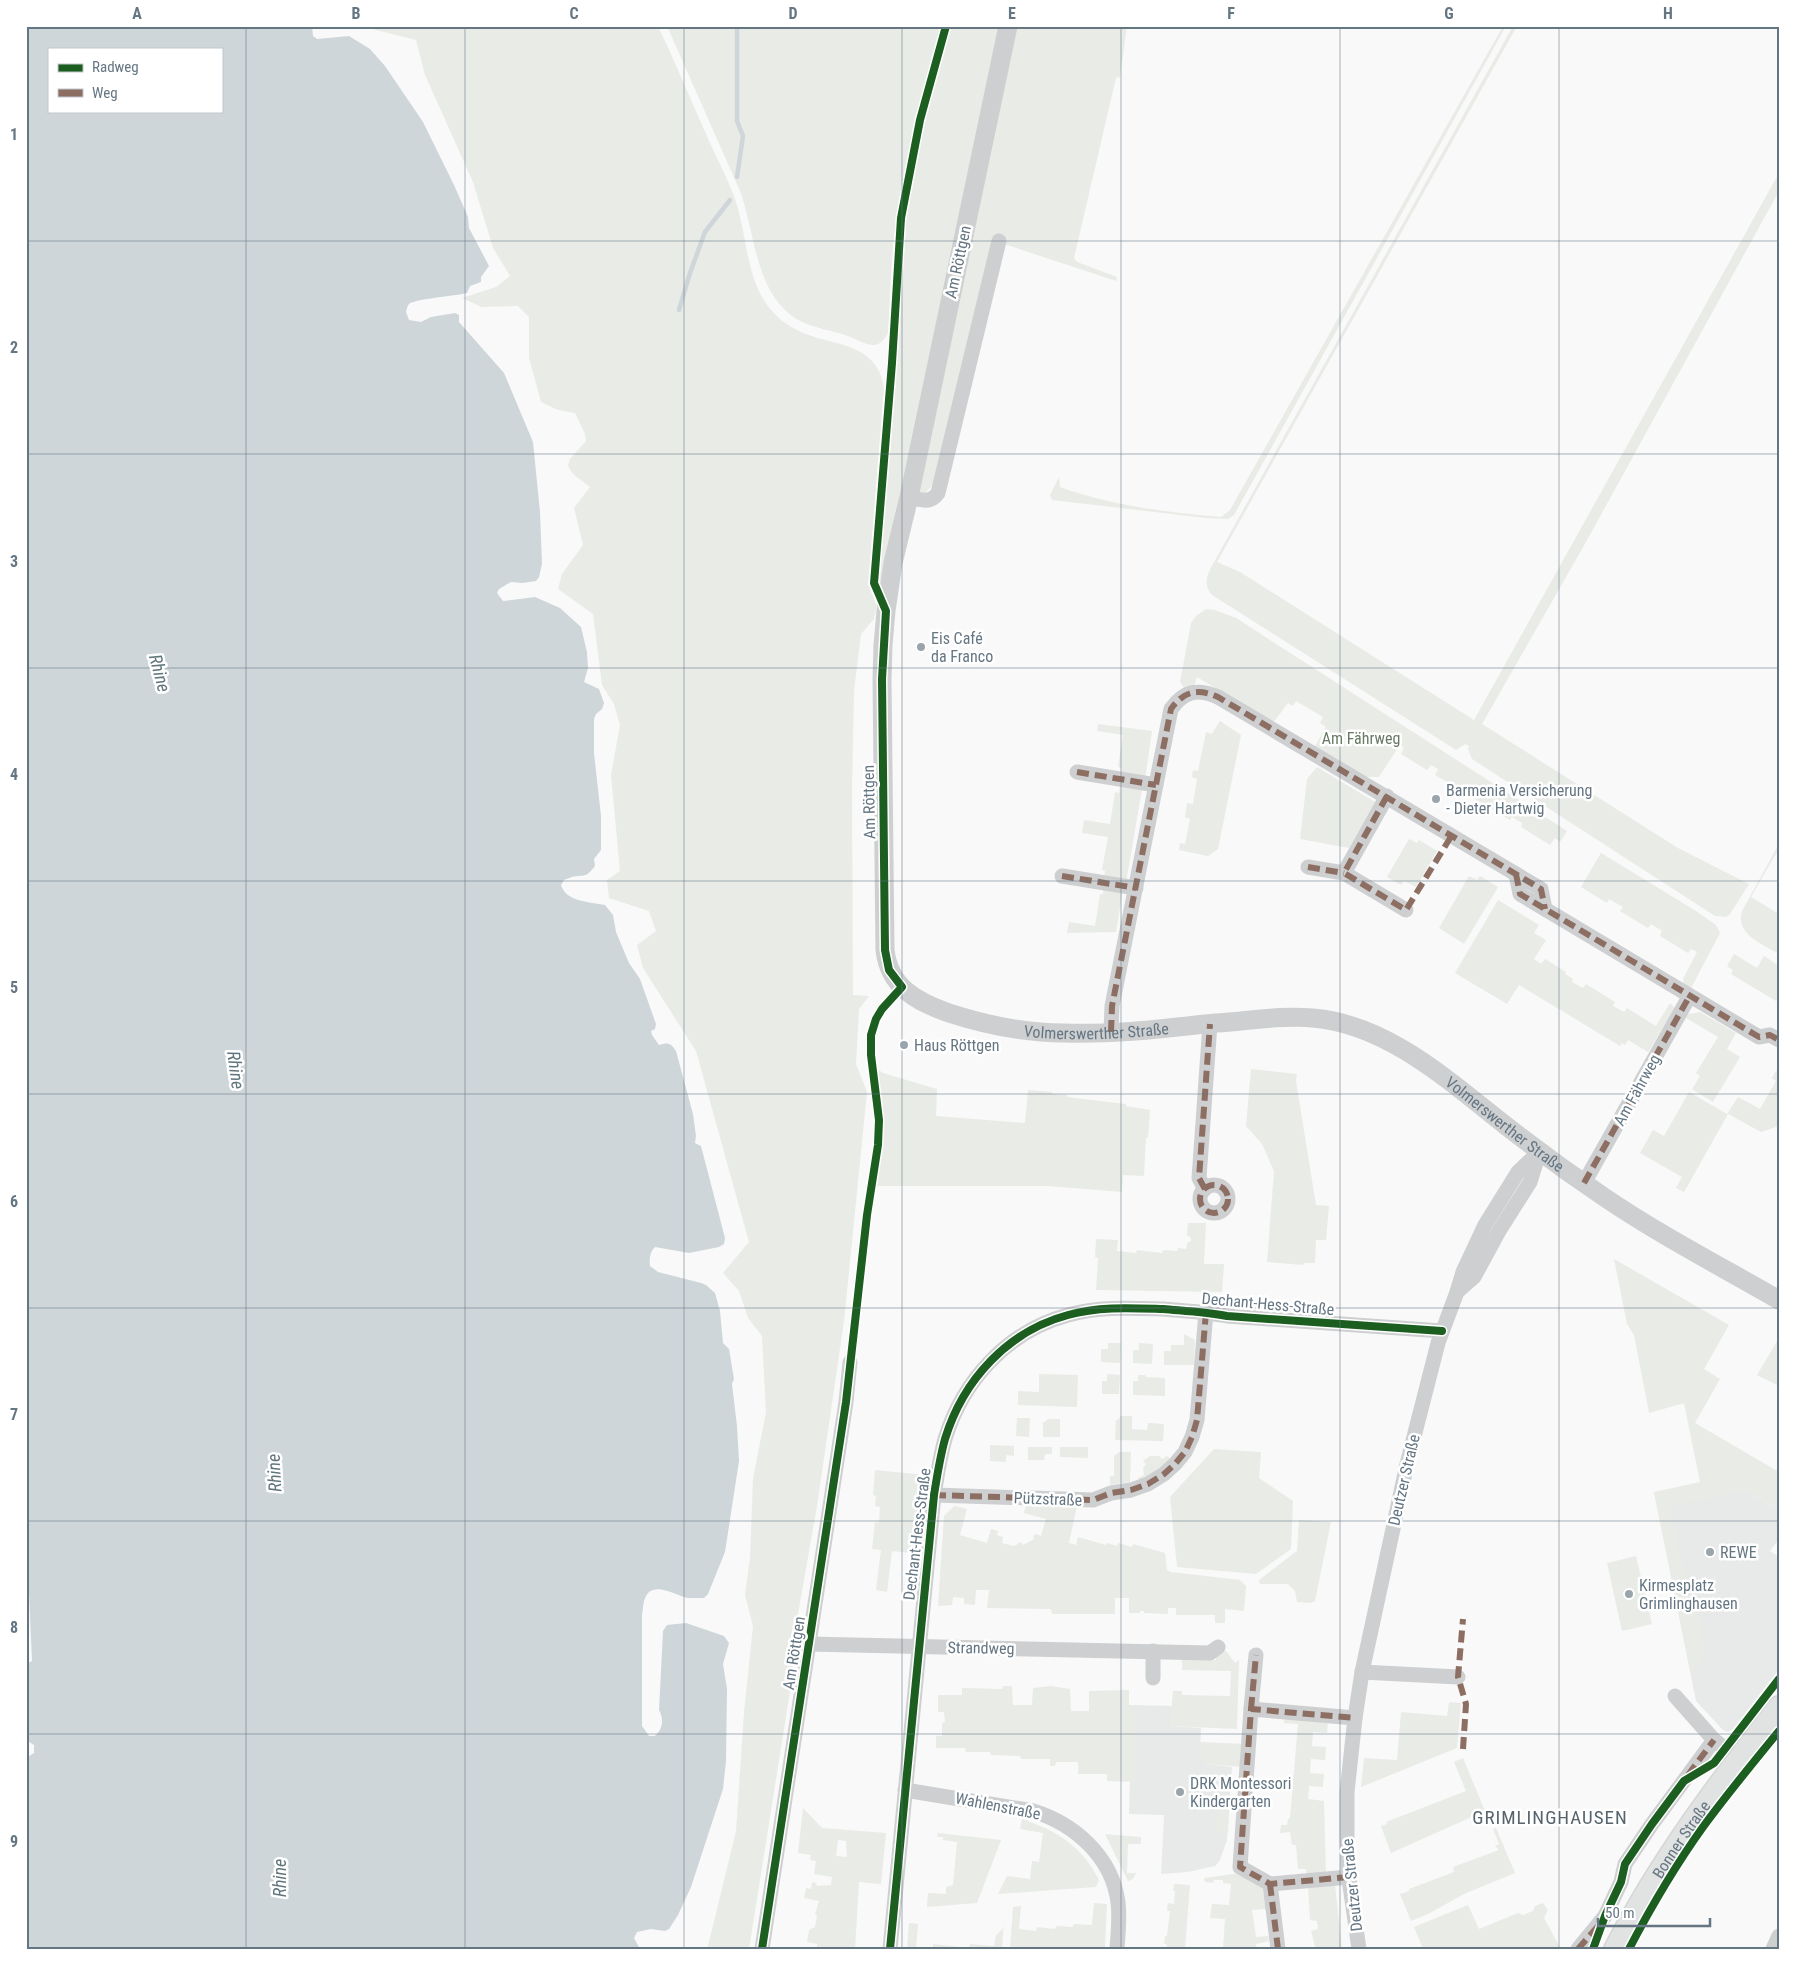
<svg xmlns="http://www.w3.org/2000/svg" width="1805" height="1975" font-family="'Roboto Condensed',sans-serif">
<rect width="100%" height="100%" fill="#f9f9f9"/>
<g fill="#e8e9e9">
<path d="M1746 1491 1779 1510V1539L1770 1551 1779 1557V1669L1733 1729 1728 1732 1723 1730 1696 1701 1654 1492Z"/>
<path d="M1135 1705 1172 1706 1170 1726 1201 1728 1200 1754 1207 1764 1232 1767 1227 1840 1220 1860 1215 1866 1188 1872 1161 1874 1164 1815 1129 1814 1130 1782H1135Z"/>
</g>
<g fill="#e8ebe6" fill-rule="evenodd">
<path d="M360 26H658C675 62 690 98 706 134 715 155 726 175 734 196 747 231 745 274 767 305 775 316 786 325 799 331 833 347 876 341 884 387L868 585 877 606 874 619 861 634 854 691 852 792 853 995 869 996 859 1009 856 1064 867 1092 844 1321 817 1506 789 1665 794 1666 749 1949H709L708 1946 736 1831 744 1712 753 1626 745 1595 750 1558 753 1479 766 1412 762 1336 748 1318 739 1291 723 1273 749 1242 696 1051 643 968 637 945 656 931 649 911 609 898 607 880 620 871 611 775 620 725 614 704 602 685 593 614 558 589 562 574 583 545 574 508 590 487 573 474 568 466 570 459 586 441 585 434 575 413 558 410 541 402 529 358V317L518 306 482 307 462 298 496 287 510 276 493 248 473 182 425 75 416 40Z"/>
<path d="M667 26H942C923 90 906 154 896 219 891 257 890 296 888 333 879 351 868 345 853 338 834 330 813 329 795 318 755 292 755 232 740 191Z"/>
<path d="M951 26H1001L883 585 879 586 877 582 896 364 908 195 936 76Z"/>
<path d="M1015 26H1127L1120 77 1116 78 1074 258 1077 262 1117 277 1116 281 992 240 937 476 930 488 925 493 921 492 917 489Z"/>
<path d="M1503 26H1506L1234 515 1228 519 1206 518 1052 500 1050 495 1059 477 1060 487C1113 506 1165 512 1221 517L1230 510Z"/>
<path d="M1513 26H1517L1217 562 1240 572 1474 720 1779 173V191L1586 542 1482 724 1678 848 1749 884 1730 914 1726 917 1715 916 1472 759 1468 749 1469 746 1465 744 1456 750 1212 595C1202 584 1208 573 1214 562Z"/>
<path d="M1206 609 1215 610 1236 618 1567 831 1560 842 1555 838 1550 845 1521 827 1522 823 1512 817 1510 820 1435 775 1438 769 1431 765 1427 770 1401 754 1404 748 1400 745 1379 777H1362L1314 748 1326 727 1320 723 1323 717 1296 701 1293 706 1288 703 1273 723 1197 677 1194 687 1185 689 1180 682 1191 623 1196 616Z"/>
<path d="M1220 721 1241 735 1218 849 1208 856 1179 850 1180 843 1185 844 1190 819 1185 817 1187 803 1193 804 1197 779 1192 777 1193 770 1198 771 1206 732 1212 734Z"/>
<path d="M1098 724 1152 731 1145 779 1121 775V768L1118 767 1123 735 1097 731Z"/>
<path d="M1317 767 1375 802 1349 848 1300 839 1307 779Z"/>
<path d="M1120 786 1142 789 1126 883 1104 879 1105 871 1102 870 1108 837 1082 833 1084 820 1110 824 1115 792 1119 793Z"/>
<path d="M1409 839 1417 843 1419 840 1437 851 1416 887 1404 881 1401 885 1387 877Z"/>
<path d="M1779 844V848L1751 897 1779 914V954C1762 944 1735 934 1742 911Z"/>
<path d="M1601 853 1696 911 1716 925 1720 933 1690 990 1684 988 1683 979 1697 952 1691 949 1688 953 1660 936 1662 931 1651 924 1648 928 1620 911 1623 907 1609 899 1607 903 1581 887Z"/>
<path d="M1469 876 1477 880 1480 876 1498 887 1464 944 1439 928Z"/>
<path d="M1104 886 1123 890 1116 932 1067 933 1069 922 1095 926 1100 894H1103Z"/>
<path d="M1498 900 1539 925 1534 933 1546 940 1534 959 1541 964 1545 959 1566 972 1565 974 1573 979 1572 982 1583 988 1586 984 1615 1002 1613 1006 1624 1012 1627 1008 1656 1026 1670 1003 1675 1008 1648 1052 1628 1040 1625 1045 1622 1043 1620 1046 1519 985 1507 1004 1455 973Z"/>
<path d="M1734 954 1757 968 1764 956 1779 966V997L1776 1001 1731 974 1733 970 1727 966Z"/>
<path d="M1700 1012 1736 1033 1727 1049 1740 1057 1713 1102 1692 1089 1700 1076 1696 1073 1718 1037 1686 1018 1688 1014Z"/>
<path d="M876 1068 883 1073 937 1089 936 1116 1025 1123 1028 1090 1052 1092V1094L1067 1095V1097L1126 1104V1106L1150 1110 1148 1138H1146L1144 1176 1123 1175 1122 1192 1048 1186H875L882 1139 881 1113Z"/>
<path d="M1251 1069 1297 1074 1296 1081 1316 1205 1329 1206 1326 1240H1316L1315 1263H1304L1303 1265 1267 1262 1274 1171 1262 1144 1246 1126Z"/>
<path d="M1776 1071 1779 1072V1126L1761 1132 1728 1114 1684 1192 1676 1188 1682 1177 1640 1153 1653 1130 1664 1136 1689 1092 1727 1114 1738 1097 1760 1109 1776 1081 1772 1078Z"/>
<path d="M1188 1223H1206L1204 1264H1224L1222 1292 1096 1290 1098 1258 1095 1257 1096 1239 1118 1240 1117 1251 1136 1253 1137 1250 1162 1253 1163 1250 1177 1251 1178 1248 1186 1249 1187 1243 1191 1241V1238L1187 1235Z"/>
<path d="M1614 1259 1729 1325 1704 1369 1720 1379 1695 1423 1779 1472V1510L1746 1491 1670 1507 1692 1611 1697 1610 1706 1655 1691 1672 1654 1492 1700 1482 1684 1403 1649 1413 1634 1335 1627 1324Z"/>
<path d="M1184 1334 1195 1340 1194 1365H1164V1351H1171V1345H1184Z"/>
<path d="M1779 1338V1386L1757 1375Z"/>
<path d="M1108 1343H1121L1120 1363 1101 1362V1349H1108Z"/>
<path d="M1139 1343 1153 1344 1152 1364 1133 1363V1350H1139Z"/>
<path d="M1039 1374 1078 1375 1077 1407 1018 1405V1391L1039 1392Z"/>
<path d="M1107 1374 1120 1375 1119 1394H1102V1381H1107Z"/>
<path d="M1138 1375H1145L1146 1377 1165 1378V1396L1133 1395V1381H1138Z"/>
<path d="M1120 1416H1132V1429L1147 1430 1148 1423 1164 1424 1163 1441 1115 1440 1116 1420 1119 1419Z"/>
<path d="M1017 1418H1030L1029 1437 1016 1436Z"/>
<path d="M1048 1419H1060V1437H1043V1422H1045Z"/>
<path d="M990 1445 1014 1446V1456L1006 1455V1462L990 1461Z"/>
<path d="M1028 1447H1052V1454H1045L1044 1460H1028Z"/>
<path d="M1060 1447H1088V1458L1060 1457Z"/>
<path d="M1214 1449 1261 1452 1259 1478 1293 1501 1291 1549 1256 1574 1177 1567 1170 1497Z"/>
<path d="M1119 1452H1131L1130 1482 1110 1485V1476H1114V1456Z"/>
<path d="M1150 1456H1159L1162 1459 1167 1456 1172 1460 1162 1468 1139 1481 1138 1478 1144 1475 1143 1468 1146 1464 1143 1461Z"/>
<path d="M875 1470 925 1475 911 1553 892 1551 887 1592 876 1590 881 1550 872 1549 875 1522 879 1523 880 1507 875 1506 876 1496 873 1495Z"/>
<path d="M1026 1505 1077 1506 1069 1543 1076 1545 1078 1537 1106 1545 1107 1543 1117 1546 1118 1543 1132 1547 1133 1544 1165 1553 1167 1570 1171 1572 1240 1580 1246 1586 1244 1611 1225 1609V1623H1215V1615H1176V1608H1168V1614L1144 1613V1611H1140V1613H1129V1598H1115V1614H1052L1051 1609 987 1608 989 1590H976L975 1605 964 1604V1598L953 1597 952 1605 938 1606 944 1516 954 1506 967 1509 960 1535 987 1543 991 1529 998 1531 997 1535 1003 1537 1002 1543 1014 1546 1021 1542 1023 1545 1034 1539 1033 1536 1036 1534 1041 1536 1046 1519 1024 1513Z"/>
<path d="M1299 1520 1331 1522 1315 1601 1311 1603 1297 1602 1295 1591 1288 1584H1260L1259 1580 1297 1551Z"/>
<path d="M1636 1556 1652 1624 1622 1631 1607 1563Z"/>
<path d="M1216 1651H1226L1235 1663 1239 1660 1237 1729 1170 1726 1173 1691H1182V1695L1230 1696 1231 1671 1182 1670V1659L1216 1660Z"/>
<path d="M1003 1686H1012L1013 1705H1032L1033 1688 1051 1686 1070 1689 1071 1711H1089V1691L1129 1690V1705H1135V1782L1107 1781V1774H1078V1762H1056L1055 1766H1050V1759H1021L1020 1756 991 1755 990 1752H966L965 1748H936V1736H942V1723L945 1722 944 1712H938V1695H962V1688L1002 1689Z"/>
<path d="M1449 1702 1461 1703 1457 1748 1361 1787 1364 1758 1397 1760 1401 1712 1447 1716Z"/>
<path d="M1284 1717 1328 1721 1327 1733 1313 1732 1312 1746 1326 1747 1325 1760 1311 1759 1310 1773 1324 1774 1323 1787 1309 1786 1308 1799 1324 1801 1326 1875 1307 1876 1306 1869H1298L1296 1845H1292L1290 1832 1280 1833 1281 1825H1287L1288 1819 1290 1818 1298 1724 1284 1723Z"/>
<path d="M1200 1742 1247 1744 1242 1767 1207 1764 1200 1754Z"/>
<path d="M1463 1758 1485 1811 1391 1853 1381 1826 1387 1824 1386 1822 1466 1791 1454 1762Z"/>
<path d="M1218 1795H1230L1228 1833 1216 1832Z"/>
<path d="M803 1808 822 1828 886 1833 881 1884 859 1882 855 1949H817V1944L807 1942 809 1930 815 1927 817 1916 815 1914 819 1901 804 1898 806 1888 811 1889 812 1882 816 1883 817 1886 831 1885 832 1877 814 1874 816 1861 810 1860 811 1855 798 1853ZM838 1840 846 1841 847 1857 836 1856Z"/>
<path d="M1022 1819C1057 1831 1082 1846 1099 1880L1096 1887 998 1894 1007 1876 1030 1879 1032 1861 1039 1862 1043 1833 1020 1829Z"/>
<path d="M1496 1828 1515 1873 1464 1894 1428 1914 1411 1921 1400 1894 1409 1891V1889L1454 1872 1453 1867 1499 1850 1495 1846 1499 1844 1493 1829Z"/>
<path d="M938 1833 1001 1840 977 1903 927 1907 928 1893 946 1894V1887L953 1885 957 1842 943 1840V1837H937Z"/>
<path d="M1105 1834 1141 1837V1844H1128L1127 1873H1136L1133 1879 1128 1881Z"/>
<path d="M1240 1873 1263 1888 1266 1909 1252 1910 1256 1937 1268 1936 1269 1941 1256 1944 1257 1949H1223L1225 1919 1210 1918 1212 1904 1229 1905 1231 1884 1223 1883V1880H1214L1213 1883 1205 1882 1204 1878Z"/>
<path d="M1174 1884 1190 1885 1185 1949H1166L1167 1944H1164L1165 1936H1167L1170 1911H1167L1168 1903 1174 1904 1175 1891H1173Z"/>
<path d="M1335 1885 1342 1949H1315V1946L1311 1931 1318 1929 1317 1921 1310 1920 1308 1887Z"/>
<path d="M1094 1903 1107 1904 1105 1947 1104 1949H1010L1013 1907 1021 1906 1019 1929 1036 1931 1037 1927 1055 1929 1056 1926 1073 1927 1074 1924 1092 1925Z"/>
<path d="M1543 1903 1548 1910 1544 1918 1561 1949H1423L1414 1927 1468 1905 1479 1929 1518 1913 1523 1915 1533 1911 1535 1906Z"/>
<path d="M1004 1920 1002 1949H933V1944L969 1948 970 1944 994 1946 996 1935 1003 1929Z"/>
<path d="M909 1923 918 1924 916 1949H907Z"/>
</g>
<path fill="#ced6d9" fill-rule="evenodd" d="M26 26H312L313 36 317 39 349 36 370 49 385 66 423 122 454 185 468 217 469 228 489 266 481 277V282L470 286 467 293C456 296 414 299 409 304 407 306 407 309 406 312L409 320 421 322 431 317 455 313 459 315V322L504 373 533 442 540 512 542 564 539 577 536 581 522 583 511 582 499 589 497 593 503 601 535 597 560 608 581 627 587 652 588 668 584 682 599 689 604 703 602 709 596 714 594 719V753L601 816V850L594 859 595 866C585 879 585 874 572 877 569 878 566 879 564 880L561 885C566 902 590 902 605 905L613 915 616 932 629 963 640 979 656 1024 655 1029 651 1031 652 1035 659 1045C668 1042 671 1043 676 1051L693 1114 696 1136 695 1143 701 1146 725 1238 724 1244 719 1247 689 1253 655 1247C650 1252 649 1258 650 1266L658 1272 701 1283 706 1285 715 1293 720 1311 723 1343 729 1349 734 1379 732 1384 737 1426 739 1461 725 1552 708 1594 704 1598C699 1598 693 1598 688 1598 677 1596 659 1584 649 1592 643 1597 643 1609 642 1616V1726L649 1736H655C663 1729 664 1719 659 1710L663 1631 667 1625 686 1623 724 1636 729 1643 723 1664 727 1689 726 1761 723 1789 691 1887 678 1915 669 1929 665 1931 651 1929 637 1932 634 1938 640 1949H26V1758L34 1753V1745L26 1740V1664L32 1661 26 1525ZM49 49H221V111H49Z"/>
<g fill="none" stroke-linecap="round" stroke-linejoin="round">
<g stroke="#ced6d9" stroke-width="4.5">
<path d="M737 26V121L743 136 737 177"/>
<path d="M679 310 690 273 705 232 730 200"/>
</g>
<defs>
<g id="secondary">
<path id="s2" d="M1615 1949C1660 1861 1718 1784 1779 1707"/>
</g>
</defs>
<use href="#secondary" stroke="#d5d6d7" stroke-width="24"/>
<g stroke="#cecfd0" stroke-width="15">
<path d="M909 497C921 500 930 504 938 493L999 241"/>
<path d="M1077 772 1156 785"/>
<path d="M1387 796 1344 873 1406 910"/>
<path d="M1308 867 1344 873"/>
<path d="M1516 874 1520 894 1759 1037 1770 1035 1779 1040"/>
<path d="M1062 876 1136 888"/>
<path d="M1111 1032 1112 1006 1171 709C1184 691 1197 688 1218 697L1541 889 1545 909"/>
<path d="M1584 1183 1689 997"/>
<circle cx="1214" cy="1199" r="14"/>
<path d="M1205 1189 1199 1178 1210 1024"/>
<path d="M1457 1292 1474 1277 1499 1231 1530 1182 1539 1153"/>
<path d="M934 1495 1093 1500 1111 1493 1131 1490 1148 1484 1164 1474 1175 1464 1185 1452 1192 1437 1197 1420 1206 1312"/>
<path d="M809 1644 1210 1653 1218 1647"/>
<path d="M1153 1651V1678"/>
<path d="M1362 1672 1458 1677"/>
<path d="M1675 1696 1714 1740 1738 1759"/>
<path d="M1251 1709 1256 1655"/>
<path d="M905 1790 1033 1811C1075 1824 1112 1857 1118 1902 1120 1918 1118 1933 1117 1949"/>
<path d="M1349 1877 1270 1884 1240 1867 1251 1709 1355 1718"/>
<path d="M1270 1884 1278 1949"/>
<path d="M762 1949 846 1402 850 1362"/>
<path d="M890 1949 934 1495C937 1476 940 1457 945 1439 963 1380 1008 1331 1068 1315 1099 1306 1132 1308 1163 1309 1185 1311 1206 1312 1227 1316L1442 1331"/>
<path d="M1359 1949 1348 1872 1347 1835V1792L1355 1718 1362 1672 1407 1464 1438 1343 1457 1292 1463 1272 1485 1225 1518 1172 1540 1151"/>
<path d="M1578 1949 1605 1916 1621 1882 1625 1864 1652 1824 1714 1740"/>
<path d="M1773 1949 1779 1936"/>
</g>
<path stroke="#cecfd0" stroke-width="19" id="s1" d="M1008 26 909 497 893 563 886 611 883 645 882 679 885 950C889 987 917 1002 949 1013 986 1025 1026 1033 1064 1033 1115 1035 1166 1028 1216 1023 1248 1021 1281 1015 1313 1018 1387 1024 1449 1081 1505 1125 1537 1150 1570 1174 1604 1197 1660 1235 1720 1266 1779 1300"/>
<use href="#secondary" stroke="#e1e2e2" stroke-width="21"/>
<g stroke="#8d6e63" stroke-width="6" stroke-dasharray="12 6" stroke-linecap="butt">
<path d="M1077 772 1156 785"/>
<path d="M1387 796 1344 873 1406 910 1452 835"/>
<path d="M1308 867 1344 873"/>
<path d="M1516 874 1520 894 1759 1037 1770 1035 1779 1040"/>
<path d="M1062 876 1136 888"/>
<path d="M1111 1032 1112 1006 1171 709C1184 691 1197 688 1218 697L1541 889 1545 909"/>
<path d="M1584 1183 1689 997"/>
<circle cx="1214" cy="1199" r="14"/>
<path d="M1205 1189 1199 1178 1210 1024"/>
<path d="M934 1495 1093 1500 1111 1493 1131 1490 1148 1484 1164 1474 1175 1464 1185 1452 1192 1437 1197 1420 1206 1312"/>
<path d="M1251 1709 1256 1655"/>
<path d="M1463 1749 1466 1704 1458 1677 1463 1619"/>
<path d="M1688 1775 1714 1740"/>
<path d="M1349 1877 1270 1884 1240 1867 1251 1709 1355 1718"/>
<path d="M1270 1884 1278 1949"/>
<path d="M1578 1949 1598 1926"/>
</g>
<defs>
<g id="cycleway">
<path d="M762 1949 846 1402 867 1215 878 1145 879 1120 871 1055V1035L876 1019 882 1009 902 987 889 970 885 950 882 679 886 611 874 583 892 363 901 218 920 120 946 26"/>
<path d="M890 1949 934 1495C937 1476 940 1457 945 1439 963 1380 1008 1331 1068 1315 1099 1306 1132 1308 1163 1309 1185 1311 1206 1312 1227 1316L1442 1331"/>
<path d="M1593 1949 1605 1916 1621 1882 1625 1864 1652 1824 1684 1781 1714 1763 1779 1679"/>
<path d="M1629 1949C1651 1907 1675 1866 1703 1827 1727 1794 1753 1763 1779 1731"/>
</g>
</defs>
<use href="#cycleway" stroke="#fff" stroke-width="11"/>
<use href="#cycleway" stroke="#1b5e20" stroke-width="8"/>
</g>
<path fill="none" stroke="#657683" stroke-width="1" stroke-opacity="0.55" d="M246 26V1949M465 26V1949M684 26V1949M902 26V1949M1121 26V1949M1340 26V1949M1559 26V1949M26 241H1779M26 454H1779M26 668H1779M26 881H1779M26 1094H1779M26 1308H1779M26 1521H1779M26 1734H1779"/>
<g fill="#99a4ac" stroke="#fff" stroke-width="2">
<circle cx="921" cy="647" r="5"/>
<circle cx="1436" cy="799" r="5"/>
<circle cx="904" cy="1045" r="5"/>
<circle cx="1710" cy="1552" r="5"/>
<circle cx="1629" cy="1594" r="5"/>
<circle cx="1180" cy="1792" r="5"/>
</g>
<g text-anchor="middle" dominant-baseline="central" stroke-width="5" stroke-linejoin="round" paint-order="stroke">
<g font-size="16" fill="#657683" stroke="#fff">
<text transform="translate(958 262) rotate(-78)">Am Röttgen</text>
<text transform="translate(869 802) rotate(-91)">Am Röttgen</text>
<text stroke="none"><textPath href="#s1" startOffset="1182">Volmerswerther Straße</textPath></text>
<text transform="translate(1637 1090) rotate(-61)">Am Fährweg</text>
<text stroke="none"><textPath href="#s1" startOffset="1622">Volmerswerther Straße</textPath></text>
<text transform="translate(1268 1304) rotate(5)">Dechant-Hess-Straße</text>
<text transform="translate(1404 1480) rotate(-77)">Deutzer Straße</text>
<text transform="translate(1048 1499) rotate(2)">Pützstraße</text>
<text transform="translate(917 1534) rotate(-83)">Dechant-Hess-Straße</text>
<text transform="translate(981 1648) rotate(1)">Strandweg</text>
<text transform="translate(794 1653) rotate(-81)">Am Röttgen</text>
<text transform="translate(998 1806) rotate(11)">Wahlenstraße</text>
<text stroke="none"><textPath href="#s2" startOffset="128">Bonner Straße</textPath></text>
<text transform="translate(1352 1885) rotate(-96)">Deutzer Straße</text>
</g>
<g font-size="16" fill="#657683" stroke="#fff" text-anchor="start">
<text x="931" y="638">Eis Café<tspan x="931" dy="18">da Franco</tspan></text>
<text x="1446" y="790">Barmenia Versicherung<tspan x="1446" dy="18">- Dieter Hartwig</tspan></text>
<text x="914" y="1045">Haus Röttgen</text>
<text x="1720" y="1552">REWE</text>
<text x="1639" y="1585">Kirmesplatz<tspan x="1639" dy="18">Grimlinghausen</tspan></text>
<text x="1190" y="1783">DRK Montessori<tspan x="1190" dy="18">Kindergarten</tspan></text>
</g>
<g font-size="16" fill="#687a64" stroke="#fff">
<text x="1361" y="738">Am Fährweg</text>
</g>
<g font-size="18" font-style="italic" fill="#60757c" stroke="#fff">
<text transform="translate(160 673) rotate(75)">Rhine</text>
<text transform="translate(236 1070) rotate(82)">Rhine</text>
<text transform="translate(274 1473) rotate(-93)">Rhine</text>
<text transform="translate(279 1878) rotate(-90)">Rhine</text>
</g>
<g font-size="19" letter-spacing="1" fill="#57646e" stroke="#fff">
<text x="1550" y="1817">GRIMLINGHAUSEN</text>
</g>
</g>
<rect width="1805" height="1975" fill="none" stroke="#ffffff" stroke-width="55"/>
<rect x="48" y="48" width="175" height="65" fill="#ffffff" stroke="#c1c8cd"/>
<rect x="58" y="64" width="25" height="8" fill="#1b5e20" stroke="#c1c8cd"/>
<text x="92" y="72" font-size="15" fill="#657683">Radweg</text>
<rect x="58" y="89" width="25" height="8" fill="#8d6e63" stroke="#c1c8cd"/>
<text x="92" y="98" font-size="15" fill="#657683">Weg</text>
<path d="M1598 1918v8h112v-8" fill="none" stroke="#657683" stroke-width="2.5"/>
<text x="1605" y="1918" font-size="15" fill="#657683" stroke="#ffffff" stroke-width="4" paint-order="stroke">50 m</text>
<rect x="28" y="28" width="1750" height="1920" fill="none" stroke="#657683" stroke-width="2"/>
<g font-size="16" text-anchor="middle" font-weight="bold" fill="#657683">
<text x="137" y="19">A</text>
<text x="356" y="19">B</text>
<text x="574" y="19">C</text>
<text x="793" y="19">D</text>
<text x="1012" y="19">E</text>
<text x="1231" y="19">F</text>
<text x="1449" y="19">G</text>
<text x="1668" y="19">H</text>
<text x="14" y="140">1</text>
<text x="14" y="353">2</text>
<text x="14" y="567">3</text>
<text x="14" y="780">4</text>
<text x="14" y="993">5</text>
<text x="14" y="1207">6</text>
<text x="14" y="1420">7</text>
<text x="14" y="1633">8</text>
<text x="14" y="1847">9</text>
</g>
</svg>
